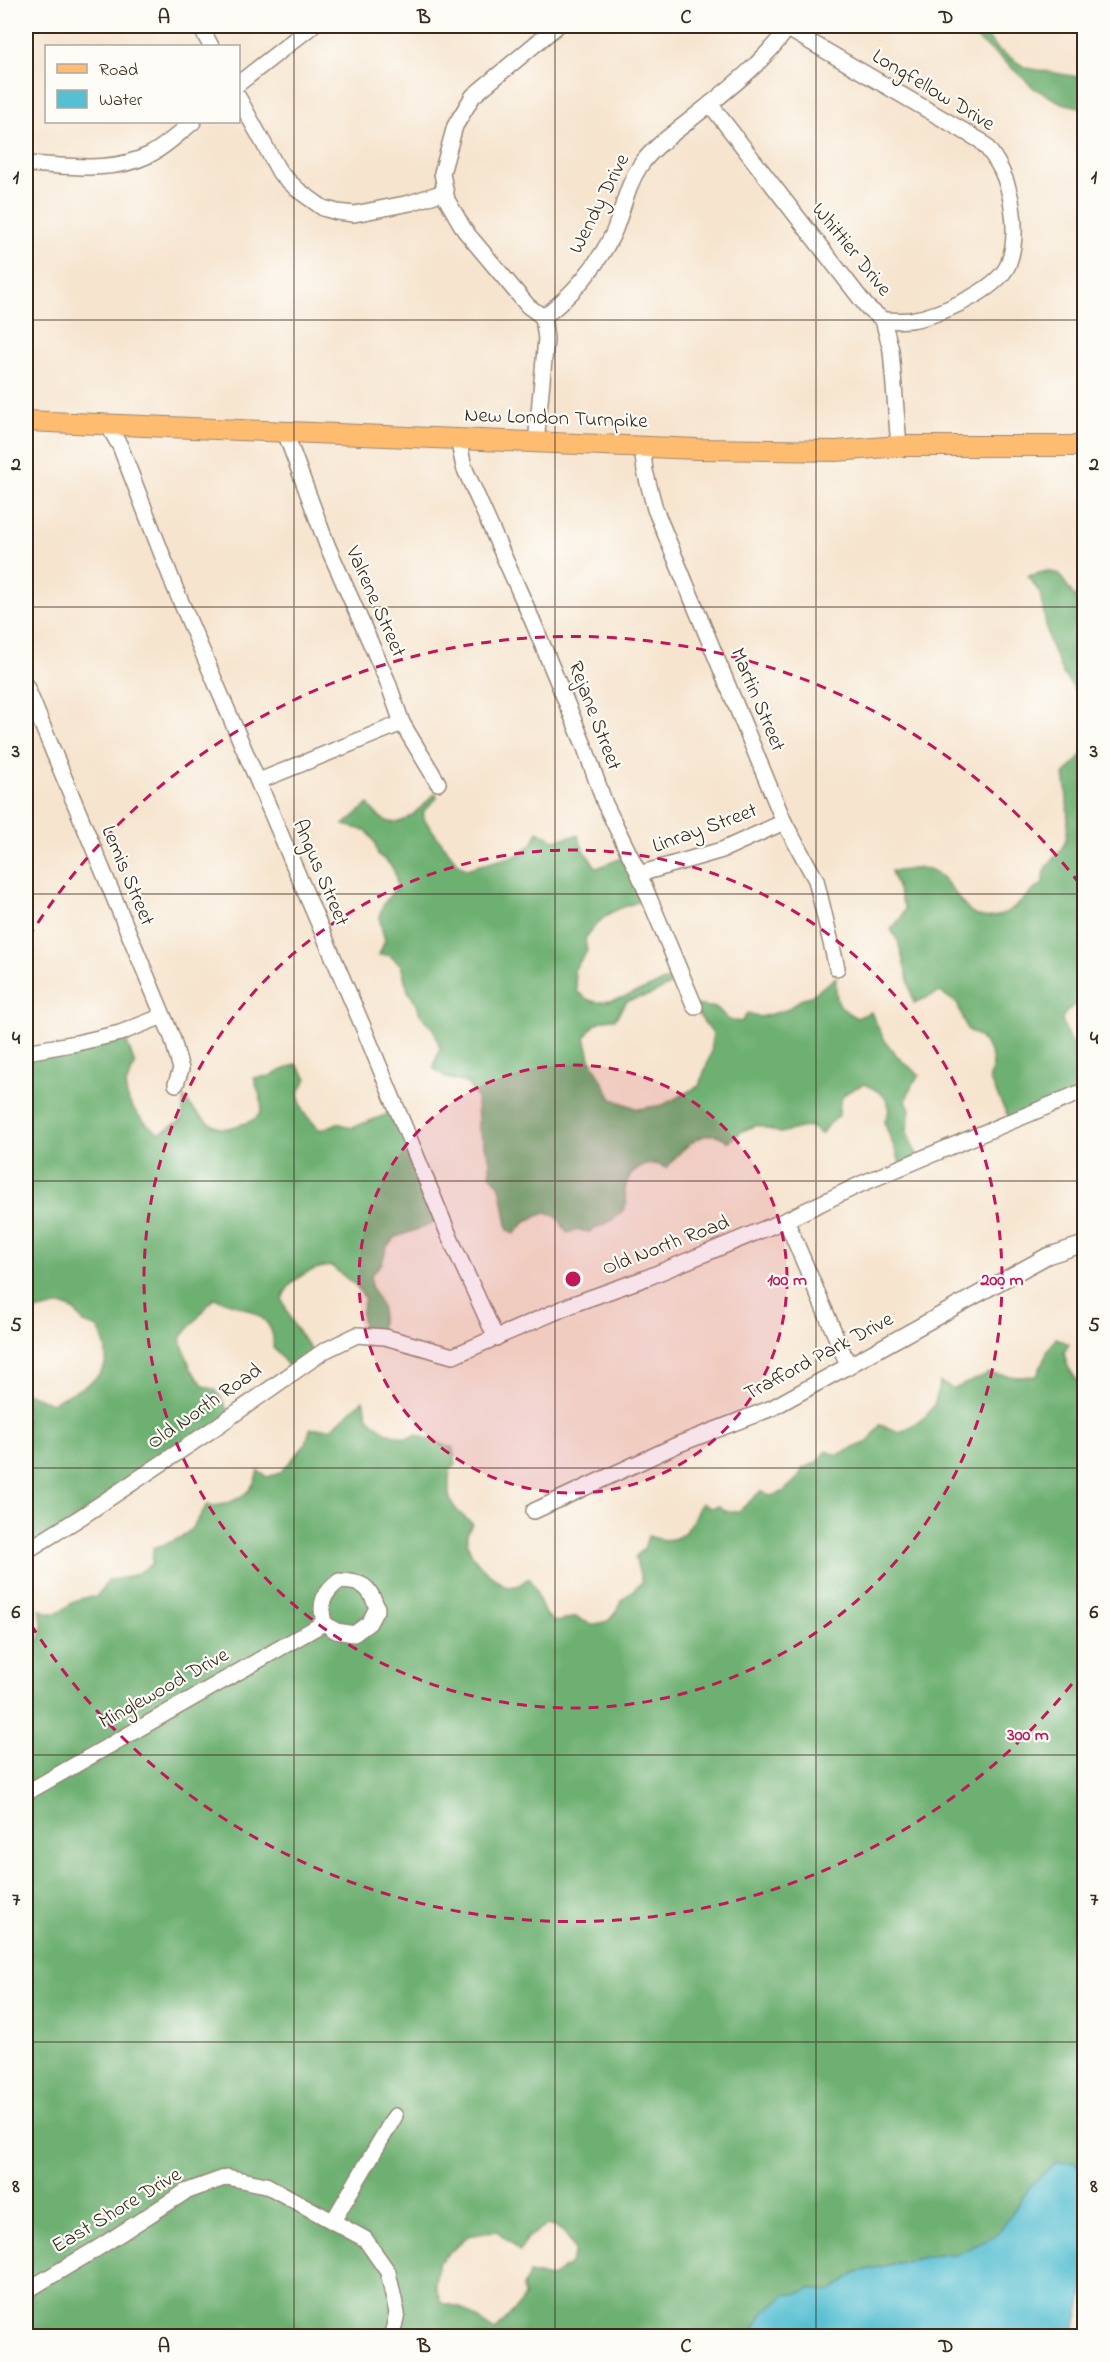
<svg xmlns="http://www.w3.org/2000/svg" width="1110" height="2362" font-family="'Indie Flower',sans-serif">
<rect width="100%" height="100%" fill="#fdfcf7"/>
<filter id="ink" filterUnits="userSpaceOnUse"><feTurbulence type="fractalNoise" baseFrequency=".0167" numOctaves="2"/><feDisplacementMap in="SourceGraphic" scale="12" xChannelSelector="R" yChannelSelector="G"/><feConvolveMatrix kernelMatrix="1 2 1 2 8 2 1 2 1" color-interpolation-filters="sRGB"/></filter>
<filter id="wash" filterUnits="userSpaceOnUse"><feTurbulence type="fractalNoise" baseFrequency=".008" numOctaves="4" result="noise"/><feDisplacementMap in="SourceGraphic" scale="24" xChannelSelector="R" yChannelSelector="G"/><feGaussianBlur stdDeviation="1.35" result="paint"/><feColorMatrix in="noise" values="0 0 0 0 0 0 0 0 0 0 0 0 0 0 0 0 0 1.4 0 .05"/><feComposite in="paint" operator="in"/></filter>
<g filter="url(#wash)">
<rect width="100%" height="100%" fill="#f6e4ce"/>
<g fill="#6eb072" stroke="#546d48" stroke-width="1.5" fill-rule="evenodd">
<path d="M961 26H976L999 50 1026 68 1078 77 1084 74V108L1062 103 1035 89 1002 59Z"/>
<path d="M1047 571 1059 574 1072 593 1084 605V703L1062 672 1049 641 1040 593 1028 576Z"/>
<path d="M1084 753V997C1075 1008 1070 1004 1062 1019 1067 1037 1072 1047 1084 1060V1093L1011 1122 989 1079C1000 1058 986 1039 967 1029L957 1003 940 992 914 1003 898 941 891 929 900 919 905 909 891 871C903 872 918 866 929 869 960 880 962 938 1011 910 1023 903 1030 890 1043 884 1044 859 1058 860 1065 842 1070 828 1067 790 1064 775Z"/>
<path d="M436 793 437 798 423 812 424 819 457 863 466 869 518 855 532 844 538 831 554 840 578 835 583 850 597 868 627 856 647 899C616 909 604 911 585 939L587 951 574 970 577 992C581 994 585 998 589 1000 607 1009 660 983 678 975L681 979 650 995 627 1001 615 1019C600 1019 594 1024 585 1037L590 1058 612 1099 638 1109 663 1105 699 1086 711 1053 713 1034 695 1010 694 1005 717 1008 729 1020 741 1022 748 1013 760 1017 786 1010 803 998 811 996 836 977C835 1000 836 1007 857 1018L871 1012C884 1043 893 1056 920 1075L912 1084 906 1100 910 1109 907 1133 919 1159 902 1167 884 1122C897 1101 882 1092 864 1084 846 1092 838 1094 839 1116L827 1126 821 1134 809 1126 780 1133 757 1125 742 1131 729 1142C725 1139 720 1136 716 1135 698 1132 676 1154 667 1168 661 1166 655 1163 649 1164 629 1167 621 1187 627 1203 620 1219 604 1224 589 1232L580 1230 567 1233 558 1218 547 1212 526 1221 514 1234 508 1230 500 1186 490 1174V1160L478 1127 477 1098 467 1083 447 1078 433 1068 440 1048 434 1030 420 1014 417 1004 408 991 401 965 389 955H379L385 940C375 911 380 909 397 886 396 870 392 864 378 855L374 841 367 831 344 825 368 804C394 841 412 815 436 793Z"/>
<path d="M124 1034 135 1065C132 1072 126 1080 126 1088 125 1105 146 1125 160 1133L182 1120 184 1098C194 1110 204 1123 220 1128 226 1130 233 1127 239 1125 271 1117 262 1103 254 1078L270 1076 296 1064 307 1078 298 1094 303 1112 320 1130 338 1123 351 1128 396 1111 440 1221 396 1237 387 1246 382 1263 371 1275V1286L382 1308 380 1337 365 1333 361 1314 365 1298 355 1285 331 1266C310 1268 289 1279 282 1299L294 1326 315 1356 293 1372 273 1347C277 1313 239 1306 214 1298L180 1339 191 1369 204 1386 216 1390 231 1415 26 1552V1393L52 1403C87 1384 123 1376 98 1328L84 1323 74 1310 61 1305 26 1313V1054Z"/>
<path d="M1056 1338 1069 1344 1064 1353 1068 1367 1084 1391V2167L1073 2162 1032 2184 997 2236 955 2255 938 2254 857 2272 829 2292 811 2288 798 2294H787L765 2311 749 2336H615L599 2330 586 2336H26V1662C39 1640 47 1634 39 1609 62 1621 62 1605 80 1599 85 1597 91 1597 96 1597L109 1580C128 1578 136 1575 152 1564L153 1548C187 1537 189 1535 207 1505 221 1508 245 1498 252 1486 255 1482 256 1476 258 1471L267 1477 280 1473 306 1444 310 1429 332 1428 363 1400 368 1417 385 1432 405 1438 417 1435 453 1448 455 1466 450 1470C446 1498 449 1507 472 1523 471 1527 467 1532 467 1536 465 1558 492 1576 507 1587L517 1586 529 1578C542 1594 535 1609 555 1622L576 1617 592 1625 608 1621 617 1611 621 1601 642 1582 635 1557 644 1549 648 1536C681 1548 689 1530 701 1503L710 1508 719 1506 725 1511H739L761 1491 770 1496 783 1492 799 1477 803 1468 816 1463 826 1451 837 1455 868 1442 880 1425 900 1432C925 1420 937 1412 939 1382L954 1389 989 1373 1017 1377 1037 1376 1048 1350ZM547 2225C564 2228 569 2236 575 2252L569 2265 550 2278 530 2273 523 2286 524 2296 519 2305 495 2331 460 2307 441 2303 435 2284 438 2263 468 2236 497 2231 520 2251 526 2239Z"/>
</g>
<path fill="#56bfd2" stroke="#487478" stroke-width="1.5" d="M1073 2162 1084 2167C1085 2221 1092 2286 1072 2336H749L765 2311 787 2294H798L811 2288 829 2292 857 2272 938 2254 955 2255 996 2236 1032 2184 1056 2163Z"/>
</g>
<g filter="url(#ink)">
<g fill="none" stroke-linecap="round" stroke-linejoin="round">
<defs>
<g id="minor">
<path d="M200 26 211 46"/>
<path d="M783 26 981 141C999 160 1008 180 1012 206 1015 224 1015 247 1008 265 996 291 938 316 910 320 901 321 891 320 883 320"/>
<path d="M238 84 312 26"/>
<path d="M238 97 280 173 298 190 323 208 337 212 354 214 410 203 444 192"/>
<path d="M710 104 867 307 883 320 891 350 899 446"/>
<path d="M26 164C67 165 109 174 149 155 165 147 179 133 193 122"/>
<path d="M543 317C572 296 597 266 613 234 623 211 626 187 640 166 653 147 673 134 690 120 726 91 764 63 789 26"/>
<path d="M543 317 528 306 465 231 447 200 442 173 455 126 473 96 557 26"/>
<path d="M107 424 120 446 175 588 364 1029 451 1240 496 1338"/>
<path d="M285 432 327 545 387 680 402 723 438 783"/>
<path d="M458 439 464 467 533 622 584 745 605 804 639 874 695 1007"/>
<path d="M536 443 546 339 543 317"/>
<path d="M642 447 645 471 655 509 784 822 816 880 837 968"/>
<path d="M26 686 172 1037 181 1069 176 1084"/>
<path d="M259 781 402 723"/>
<path d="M639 874 722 850 784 822"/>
<path d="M26 1052 77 1043 120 1033 163 1016"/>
<path d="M786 1220 849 1367"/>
<path d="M534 1511 679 1444 772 1408 1047 1256 1084 1244"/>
<path d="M26 1551 81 1517 213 1429 324 1351 357 1335 385 1337 453 1356 576 1303 646 1278 786 1220 861 1184 1084 1091"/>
<path d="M339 1581C363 1582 369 1585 377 1608L369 1623 354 1634 336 1631 324 1623C319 1602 323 1594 339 1581Z"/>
<path d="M26 1793 324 1623"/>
<path d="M333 2221 395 2116"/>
<path d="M26 2291 98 2248 185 2192 227 2177 266 2185 365 2239 388 2272 397 2313 392 2336"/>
</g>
<path id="major" d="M26 421 697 449 836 451 899 446H1084"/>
</defs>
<use href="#minor" stroke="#988776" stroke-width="18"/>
<use href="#major" stroke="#988776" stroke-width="22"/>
<use href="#minor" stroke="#fff" stroke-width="15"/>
<use href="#major" stroke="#febc70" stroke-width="20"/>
</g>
</g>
<path fill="none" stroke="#3b2a1e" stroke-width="1.5" stroke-opacity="0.55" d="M294 26V2336M555 26V2336M816 26V2336M26 320H1084M26 607H1084M26 894H1084M26 1181H1084M26 1468H1084M26 1755H1084M26 2042H1084"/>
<circle cx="573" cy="1279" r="214" fill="#c2185b" fill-opacity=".12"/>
<g fill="none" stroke="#c2185b" stroke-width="3" stroke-dasharray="10 8">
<circle cx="573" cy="1279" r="214"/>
<circle cx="573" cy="1279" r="429"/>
<path d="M1083 1670A643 643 0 0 1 28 1620M28 938A643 643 0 0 1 1083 888"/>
</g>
<g text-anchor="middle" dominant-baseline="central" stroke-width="4.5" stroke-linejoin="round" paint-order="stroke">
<g font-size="21" fill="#3b2a1e" stroke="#fdfcf7">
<text transform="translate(933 91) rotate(31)">Longfellow Drive</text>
<text transform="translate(600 204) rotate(-63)">Wendy Drive</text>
<text transform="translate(851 250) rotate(51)">Whittier Drive</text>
<text transform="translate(556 419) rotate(2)">New London Turnpike</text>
<text transform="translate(375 602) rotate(66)">Valrene Street</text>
<text transform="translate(757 700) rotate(67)">Martin Street</text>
<text transform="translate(594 716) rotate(69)">Rejane Street</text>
<text transform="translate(705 829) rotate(-20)">Linray Street</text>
<text transform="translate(320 873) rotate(67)">Angus Street</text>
<text transform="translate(127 876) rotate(67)">Lemis Street</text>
<text transform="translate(666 1246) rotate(-21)">Old North Road</text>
<text transform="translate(819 1357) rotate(-28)">Trafford Park Drive</text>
<text transform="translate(205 1407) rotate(-35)">Old North Road</text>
<text transform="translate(164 1689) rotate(-29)">Minglewood Drive</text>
<text transform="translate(117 2211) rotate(-31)">East Shore Drive</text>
</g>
</g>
<circle cx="573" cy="1279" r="9" fill="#c2185b" stroke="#fdfcf7" stroke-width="3"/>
<g font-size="18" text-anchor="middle" font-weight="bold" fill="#c2185b" stroke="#fdfcf7" stroke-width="4.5" stroke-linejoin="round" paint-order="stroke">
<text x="787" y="1285">100 m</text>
<text x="1002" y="1285">200 m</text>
<text x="1028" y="1740">300 m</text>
</g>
<rect width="1110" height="2362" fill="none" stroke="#fdfcf7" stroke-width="66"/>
<rect x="45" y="45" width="195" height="78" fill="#fdfcf7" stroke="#afa8a0" stroke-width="1.5"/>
<rect x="57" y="64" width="30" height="9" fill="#febc70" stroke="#afa8a0" stroke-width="1.5"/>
<text x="99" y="75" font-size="18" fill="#3b2a1e">Road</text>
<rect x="57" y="90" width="30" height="18" fill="#56bfd2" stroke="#afa8a0" stroke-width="1.5"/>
<text x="99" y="105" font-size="18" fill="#3b2a1e">Water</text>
<rect x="33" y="33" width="1044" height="2296" fill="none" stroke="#3b2a1e" stroke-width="2"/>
<g font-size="20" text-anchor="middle" font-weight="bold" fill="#3b2a1e">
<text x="164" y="23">A</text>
<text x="424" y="23">B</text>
<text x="686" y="23">C</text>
<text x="946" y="23">D</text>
<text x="16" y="183">1</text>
<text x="1094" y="183">1</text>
<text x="16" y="470">2</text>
<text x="1094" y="470">2</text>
<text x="16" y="757">3</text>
<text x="1094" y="757">3</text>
<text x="16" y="1044">4</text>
<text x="1094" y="1044">4</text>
<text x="16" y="1331">5</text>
<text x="1094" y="1331">5</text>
<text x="16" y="1618">6</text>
<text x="1094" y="1618">6</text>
<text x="16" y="1905">7</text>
<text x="1094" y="1905">7</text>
<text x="16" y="2192">8</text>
<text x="1094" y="2192">8</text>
<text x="164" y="2352">A</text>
<text x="424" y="2352">B</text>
<text x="686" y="2352">C</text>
<text x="946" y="2352">D</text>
</g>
</svg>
